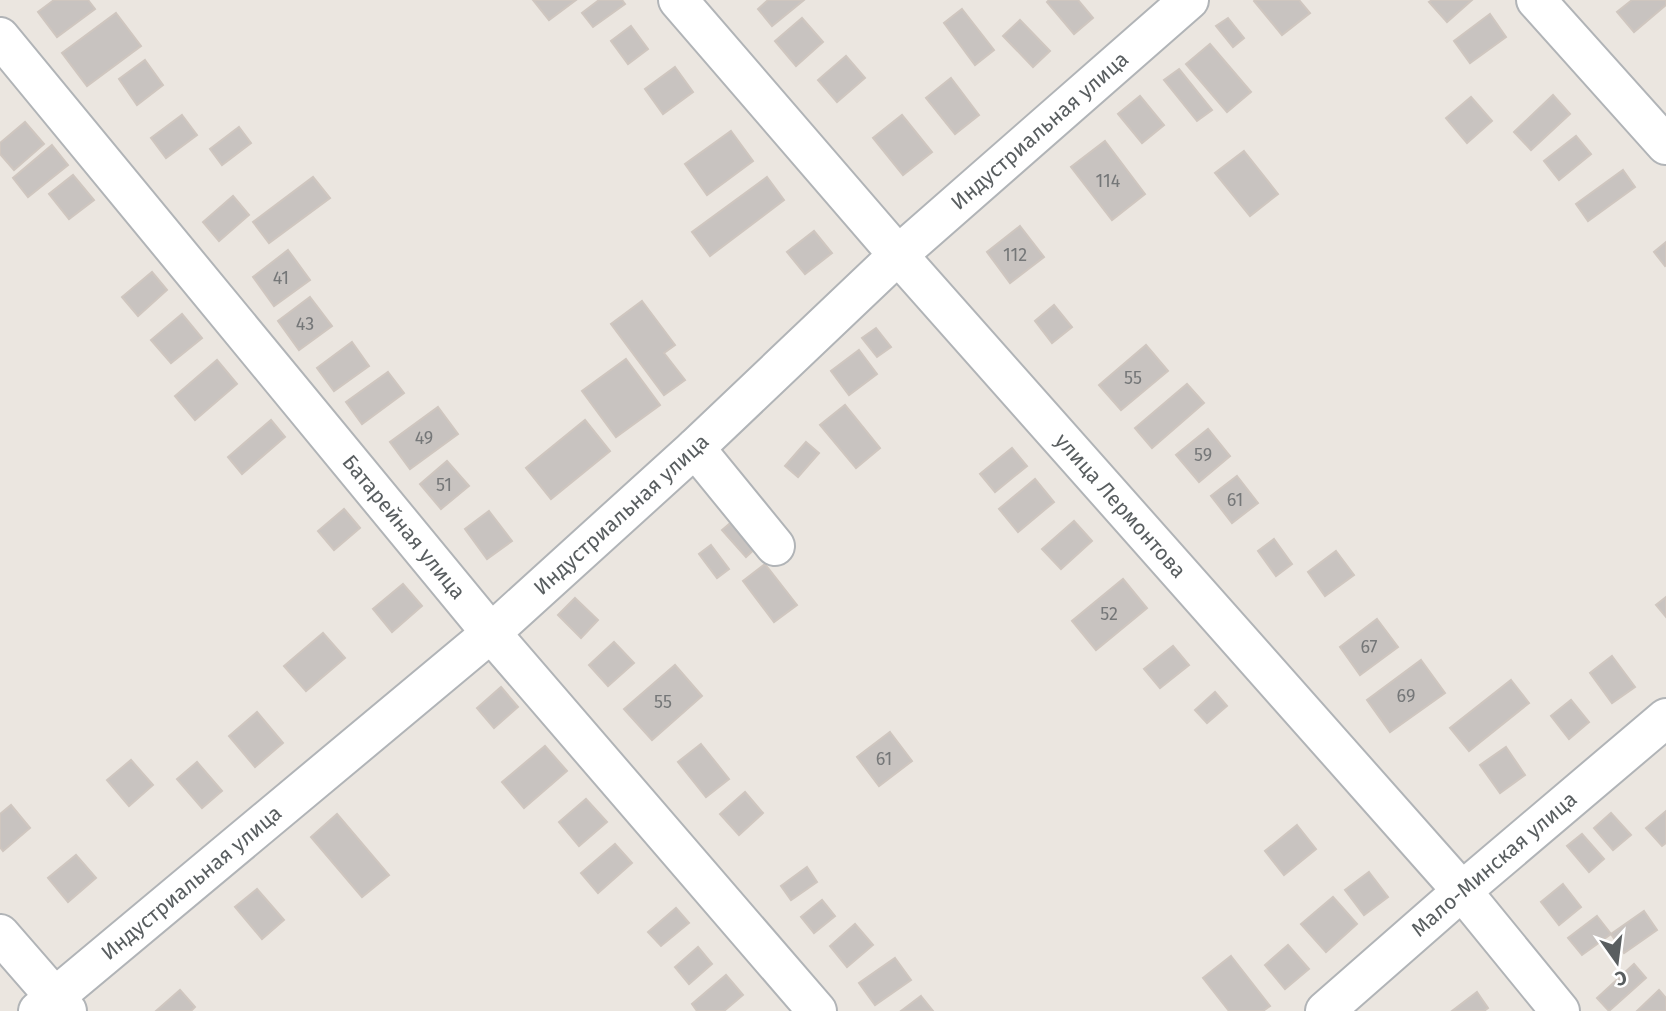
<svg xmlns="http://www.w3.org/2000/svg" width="1666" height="1011" font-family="'Fira Sans',sans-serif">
<rect width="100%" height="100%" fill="#ebe6e0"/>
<g fill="#c8c3c0" stroke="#cfc6bf" stroke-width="2">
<path d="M54 0H88L95 9 57 37 38 12Z"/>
<path d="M533 0H576L549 20Z"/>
<path d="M599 0H622L625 4 593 27 582 13Z"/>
<path d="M768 0H804L772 26 758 9Z"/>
<path d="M1049 0H1078L1093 18 1074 34 1047 2Z"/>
<path d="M1255 0H1299L1310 13 1282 35 1254 1Z"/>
<path d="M1432 0H1472L1447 22 1429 2Z"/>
<path d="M1632 0H1666V5L1634 32 1617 12Z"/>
<path d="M962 9 994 50 975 65 944 23Z"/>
<path d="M116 13 141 46 87 86 62 53Z"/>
<path d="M1490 14 1506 37 1470 63 1454 41Z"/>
<path d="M802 18 823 42 796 66 775 41Z"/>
<path d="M1228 18 1244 38 1233 47 1216 26Z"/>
<path d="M1020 20 1050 51 1033 67 1003 36Z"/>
<path d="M631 26 648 49 628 64 611 41Z"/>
<path d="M1210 44 1251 92 1227 112 1186 64Z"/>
<path d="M846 56 865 78 837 102 818 80Z"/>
<path d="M145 60 163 85 137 105 119 79Z"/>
<path d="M675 67 693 92 663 114 645 89Z"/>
<path d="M1179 69 1212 110 1197 121 1164 80Z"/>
<path d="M951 78 979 115 955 134 926 98Z"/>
<path d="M1553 95 1570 114 1531 150 1514 132Z"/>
<path d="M1140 96 1164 125 1142 143 1118 114Z"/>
<path d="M1471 97 1492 121 1467 143 1446 118Z"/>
<path d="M182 115 197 135 166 158 151 138Z"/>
<path d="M902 115 932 152 903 175 873 138Z"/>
<path d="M25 122 44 144 14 170 0 154V143Z"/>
<path d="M239 127 251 143 222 165 210 149Z"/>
<path d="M731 131 753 161 707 195 685 164Z"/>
<path d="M1576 136 1591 154 1559 180 1544 161Z"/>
<path d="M1105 141 1145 194 1112 220 1071 167Z"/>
<path d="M52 145 68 165 28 197 13 178Z"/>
<path d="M1244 151 1278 194 1250 216 1215 173Z"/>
<path d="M1623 170 1635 187 1588 221 1576 204Z"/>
<path d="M73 175 94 200 69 219 49 194Z"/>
<path d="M313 177 330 198 269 243 253 222Z"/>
<path d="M767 177 784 200 710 256 692 232Z"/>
<path d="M233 196 249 215 219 241 203 222Z"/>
<path d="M1020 226 1044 257 1010 283 987 252Z"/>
<path d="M814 231 832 253 805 274 787 252Z"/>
<path d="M1666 242V265L1665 266 1654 252Z"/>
<path d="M288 250 310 280 274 306 253 277Z"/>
<path d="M152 272 167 290 138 316 122 297Z"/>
<path d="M310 297 332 326 299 350 278 321Z"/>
<path d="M642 301 675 345 664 353 685 380 664 395 611 324Z"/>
<path d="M1054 305 1072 327 1052 343 1035 321Z"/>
<path d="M182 314 202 338 171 363 151 340Z"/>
<path d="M876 328 891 347 877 357 862 338Z"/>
<path d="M352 342 369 366 334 391 317 368Z"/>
<path d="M1146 345 1168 371 1121 410 1099 385Z"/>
<path d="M859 350 877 374 849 395 831 371Z"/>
<path d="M626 359 660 405 616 437 582 391Z"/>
<path d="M217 360 237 384 195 420 175 396Z"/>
<path d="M388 372 404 393 362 424 346 402Z"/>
<path d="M1187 384 1204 403 1152 448 1135 428Z"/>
<path d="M845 405 880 448 856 468 820 425Z"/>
<path d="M438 407 458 434 410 469 390 442Z"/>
<path d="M271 420 285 437 242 474 228 457Z"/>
<path d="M585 420 610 451 551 499 526 468Z"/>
<path d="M1208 429 1230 456 1199 482 1176 455Z"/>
<path d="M806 442 819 453 798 477 785 466Z"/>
<path d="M1012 448 1027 466 995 492 980 474Z"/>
<path d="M447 461 469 486 441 509 420 484Z"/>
<path d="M1237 476 1258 503 1232 523 1211 496Z"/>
<path d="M1035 479 1054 502 1018 532 999 509Z"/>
<path d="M344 509 360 528 334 550 318 531Z"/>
<path d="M489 511 512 541 487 559 465 529Z"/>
<path d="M735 519 758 546 746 557 722 530Z"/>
<path d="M1074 521 1092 541 1061 569 1042 549Z"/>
<path d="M1274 539 1292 564 1276 576 1258 551Z"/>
<path d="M711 545 729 569 717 578 699 554Z"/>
<path d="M1336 551 1354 575 1325 596 1308 572Z"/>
<path d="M765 564 797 605 774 622 743 581Z"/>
<path d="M1123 579 1147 608 1096 650 1072 621Z"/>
<path d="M403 584 422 606 392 632 373 609Z"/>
<path d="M1666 597V617L1656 605Z"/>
<path d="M575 598 598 620 581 638 558 615Z"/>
<path d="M1377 619 1398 647 1360 675 1340 647Z"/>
<path d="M323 633 345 658 306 691 284 666Z"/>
<path d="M614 642 634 663 608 686 589 665Z"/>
<path d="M1173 646 1189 665 1160 688 1144 669Z"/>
<path d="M1612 656 1635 687 1612 703 1590 673Z"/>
<path d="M1421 660 1445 693 1390 732 1367 700Z"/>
<path d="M675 665 702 696 652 740 624 709Z"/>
<path d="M1511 680 1529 703 1469 751 1450 728Z"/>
<path d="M501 687 518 707 494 728 477 708Z"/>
<path d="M1215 692 1227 706 1207 723 1195 710Z"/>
<path d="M1571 700 1589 722 1569 739 1551 716Z"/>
<path d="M257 712 283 743 255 767 229 736Z"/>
<path d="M890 732 912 761 879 786 857 757Z"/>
<path d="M701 744 729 779 706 797 678 762Z"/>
<path d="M545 746 567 771 524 808 502 782Z"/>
<path d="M1506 747 1525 775 1500 793 1480 765Z"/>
<path d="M131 760 153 785 129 806 107 780Z"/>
<path d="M197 762 222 791 202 808 177 779Z"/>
<path d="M745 792 763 813 739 835 720 814Z"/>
<path d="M586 799 607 822 579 846 559 822Z"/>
<path d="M11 805 30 828 3 851 0 847V814Z"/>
<path d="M1666 811V843L1662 846 1646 828Z"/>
<path d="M1611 813 1631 835 1613 850 1594 828Z"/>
<path d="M337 814 389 875 362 897 311 837Z"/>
<path d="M1297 825 1316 849 1284 875 1265 851Z"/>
<path d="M1582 834 1604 859 1589 872 1567 846Z"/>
<path d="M615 844 632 863 598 893 581 873Z"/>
<path d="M76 855 96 878 68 902 48 878Z"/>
<path d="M807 867 817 882 791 900 781 886Z"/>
<path d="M1369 872 1388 897 1364 915 1345 890Z"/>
<path d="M1563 884 1581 907 1559 925 1541 902Z"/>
<path d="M257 889 284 920 262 939 235 907Z"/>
<path d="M1333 897 1357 924 1326 952 1301 924Z"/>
<path d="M822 900 835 916 814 933 801 917Z"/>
<path d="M676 908 689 923 661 946 648 932Z"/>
<path d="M1644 911 1657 930 1624 953 1611 934Z"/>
<path d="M1597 916 1611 934 1582 955 1568 938Z"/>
<path d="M855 924 873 945 847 967 830 946Z"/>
<path d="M1288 945 1309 969 1285 989 1265 965Z"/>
<path d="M698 947 712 964 689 984 675 967Z"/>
<path d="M1231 956 1270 1006 1263 1011H1229L1203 978Z"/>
<path d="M895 958 911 980 875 1005 859 983Z"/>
<path d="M1634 964 1646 978 1609 1011 1597 998Z"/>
<path d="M726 975 743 995 724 1011H697L692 1004Z"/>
<path d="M180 990 195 1007 191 1011H156Z"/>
<path d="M1659 990 1666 998V1011H1637Z"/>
<path d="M1477 992 1488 1008 1484 1011H1452Z"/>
<path d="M921 996 933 1011H901Z"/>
</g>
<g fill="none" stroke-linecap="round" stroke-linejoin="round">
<defs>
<g id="minor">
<path id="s1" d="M678 0 898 255 1462 891 1560 1011"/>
<path d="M1536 0 1666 145"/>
<path id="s2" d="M0 37 491 633 817 1011"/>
<path d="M695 448 775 546"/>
<path d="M0 934 67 1011"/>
<path id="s3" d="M38 1011 491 633 695 448 898 255 1189 0"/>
<path id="s4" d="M1325 1011 1462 891 1666 718"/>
</g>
</defs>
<use href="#minor" stroke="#b1b4b7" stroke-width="42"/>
<use href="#minor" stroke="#fff" stroke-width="38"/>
</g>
<g text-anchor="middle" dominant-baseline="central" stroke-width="7" stroke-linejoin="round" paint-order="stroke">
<g font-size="18" fill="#757778">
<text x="1108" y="181">114</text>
<text x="1015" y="255">112</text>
<text x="281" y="278">41</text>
<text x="305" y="324">43</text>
<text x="1133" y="378">55</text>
<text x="424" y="438">49</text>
<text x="1203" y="455">59</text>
<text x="444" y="485">51</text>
<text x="1235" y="500">61</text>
<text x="1109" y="614">52</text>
<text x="1369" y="647">67</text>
<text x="1406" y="696">69</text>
<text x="663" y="702">55</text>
<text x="884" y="759">61</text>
</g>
<g font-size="21" fill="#595e60" stroke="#fff">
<text stroke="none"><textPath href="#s3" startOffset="1334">Индустриальная улица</textPath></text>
<text stroke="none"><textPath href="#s1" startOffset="672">улица Лермонтова</textPath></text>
<text stroke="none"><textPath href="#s3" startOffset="766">Индустриальная улица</textPath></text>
<text stroke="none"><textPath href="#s2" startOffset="635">Батарейная улица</textPath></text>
<text stroke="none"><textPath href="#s4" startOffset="224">Мало-Минская улица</textPath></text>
<text stroke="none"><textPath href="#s3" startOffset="200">Индустриальная улица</textPath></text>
</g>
</g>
<g transform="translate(1617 962) rotate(166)" stroke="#ffffff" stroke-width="5" paint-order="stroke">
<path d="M0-5L12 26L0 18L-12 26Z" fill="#595e60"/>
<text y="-10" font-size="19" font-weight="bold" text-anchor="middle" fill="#595e60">С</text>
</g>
</svg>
